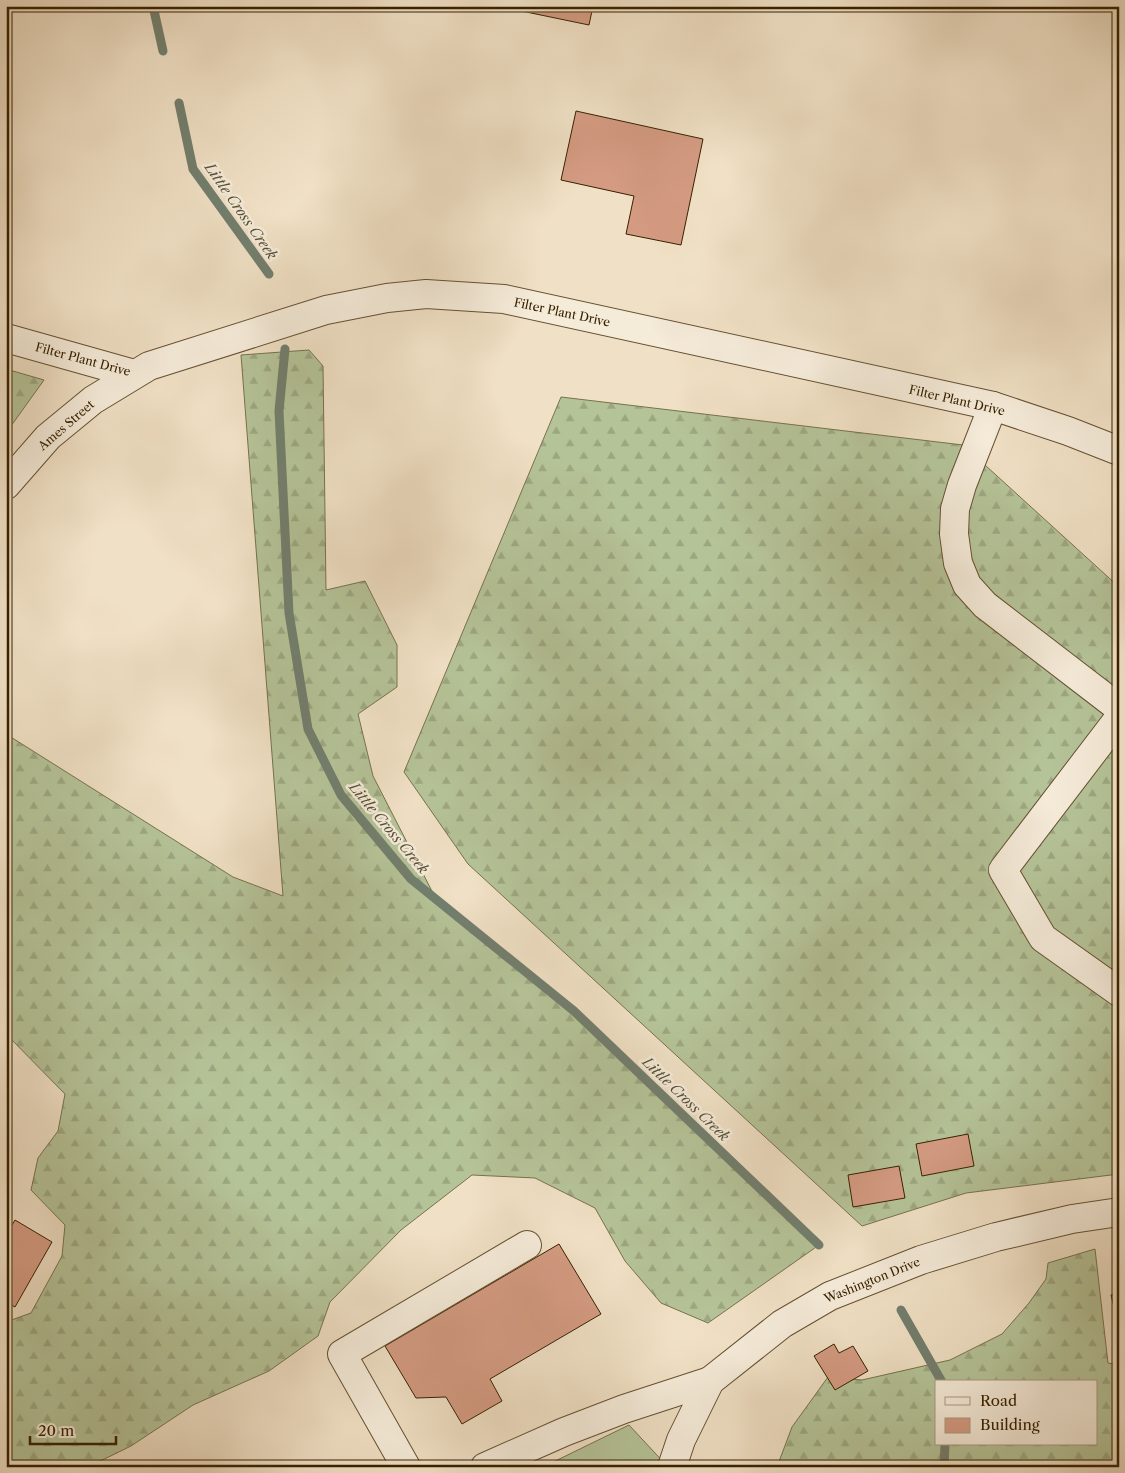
<svg xmlns="http://www.w3.org/2000/svg" width="1125" height="1473" font-family="'Libre Caslon Text',serif">
<defs>
<pattern id="forest-firs" width="22" height="20" patternUnits="userSpaceOnUse" patternTransform="scale(1.25)"><rect width="22" height="20" fill="#b5c398"/><path d="M5 1l3.5 6h-7zM16 11l3.5 6h-7z" fill="#9ca781"/></pattern>
</defs>
<rect width="100%" height="100%" fill="#f0e0c5"/>
<filter id="stains"><feTurbulence type="fractalNoise" baseFrequency=".004" numOctaves="4"/><feColorMatrix values="0 0 0 0 .2 0 0 0 0 .09 0 0 0 0 .02 0 0 0 .5 -.17"/></filter>
<radialGradient id="worn" r=".72"><stop offset=".6" stop-color="#630" stop-opacity="0"/><stop offset="1" stop-color="#630" stop-opacity=".3"/></radialGradient>
<g fill="url(#forest-firs)" stroke="#76724c" fill-rule="evenodd">
<path d="M309 350 323 366 326 590 365 581 397 645V687L358 714 373 776 437 901 596 1033 819 1245 708 1323 661 1303 625 1261 595 1208 535 1178 472 1175 401 1230 330 1302 318 1336 269 1371 193 1405 131 1446 88 1467H6V1322L31 1313 62 1256 65 1225 31 1190 38 1158 58 1131 65 1094 6 1034V734L233 877 283 896 241 355Z"/>
<path d="M6 369 44 380 6 433Z"/>
<path d="M561 397 963 445 1119 587V1174L966 1193 862 1226 468 864 404 772Z"/>
<path d="M1095 1249 1108 1363 1119 1365V1467H777L792 1427 828 1377 862 1380 950 1360 1002 1334 1029 1303 1046 1279 1048 1263ZM936 1382H1096V1444H936Z"/>
</g>
<path fill="#b5c398" stroke="#76724c" d="M629 1425 668 1467H543Z"/>
<g fill="none" stroke-linecap="round" stroke-linejoin="round">
<g stroke="#727f6e" stroke-width="9">
<path d="M153 6 163 51"/>
<path d="M179 103 193 169 269 274"/>
<path d="M285 349 279 411 289 613 308 729 341 795 411 879 574 1011 819 1245"/>
<path d="M901 1310 942 1382"/>
<path d="M944 1467 945 1444"/>
</g>
</g>
<g fill="#d49b82" stroke="#372100">
<path d="M507 6H593L589 25 507 8Z"/>
<path d="M576 111 703 139 681 245 626 234 634 196 561 180Z"/>
<path d="M968 1134 974 1166 922 1176 916 1144Z"/>
<path d="M899 1166 905 1198 853 1207 848 1175Z"/>
<path d="M15 1220 52 1242 15 1307 6 1302V1235Z"/>
<path d="M559 1244 601 1314 490 1379 502 1401 462 1424 446 1397 416 1398 385 1346Z"/>
<path d="M1119 1293V1328L1111 1295Z"/>
<path d="M834 1344 839 1353 853 1346 868 1371 835 1390 814 1356Z"/>
</g>
<g fill="none" stroke-linecap="round" stroke-linejoin="round">
<defs>
<g id="minor">
<path d="M6 338 134 374"/>
<path d="M993 406 962 485 955 509 954 534 958 563 967 585 985 605 1119 708"/>
<path d="M6 485 48 437 93 400 149 366 326 310 387 298 426 294 504 299 993 406 1068 431 1119 451"/>
<path d="M1119 718 1003 870 1043 938 1119 992"/>
<path d="M406 1467 342 1354 527 1245"/>
<path d="M485 1467 564 1432 624 1409 710 1381"/>
<path d="M672 1467 681 1440 710 1381 782 1324 830 1296 921 1260 996 1237 1072 1219 1119 1212"/>
</g>
</defs>
<use href="#minor" stroke="#655131" stroke-width="30"/>
<use href="#minor" stroke="#f5ebd9" stroke-width="28"/>
</g>
<g text-anchor="middle" dominant-baseline="central" stroke-width="5" stroke-linejoin="round" paint-order="stroke">
<g font-size="12" fill="#372100" stroke="#f5ebd9">
<text transform="translate(562 312) rotate(12)">Filter Plant Drive</text>
<text transform="translate(83 359) rotate(15)">Filter Plant Drive</text>
<text transform="translate(957 400) rotate(13)">Filter Plant Drive</text>
<text transform="translate(66 425) rotate(-41)">Ames Street</text>
<text transform="translate(872 1280) rotate(-22)">Washington Drive</text>
</g>
<g font-size="14" font-style="italic" fill="#555037" stroke="#f5ebd9">
<text transform="translate(241 211) rotate(55)">Little Cross Creek</text>
<text transform="translate(389 828) rotate(50)">Little Cross Creek</text>
<text transform="translate(686 1099) rotate(44)">Little Cross Creek</text>
</g>
</g>
<rect width="1125" height="1473" fill="none" stroke="#f0e0c5" stroke-width="25"/>
<rect x="8" y="8" width="1110" height="1458" fill="none" stroke="#372100" stroke-width="2.5"/>
<rect x="12" y="12" width="1100" height="1448" fill="none" stroke="#372100"/>
<rect x="935" y="1380" width="162" height="65" fill="#f5ebd9" stroke="#a99a82"/>
<rect x="945" y="1397" width="25" height="8" fill="#f5ebd9" stroke="#a99a82"/>
<text x="980" y="1406" font-size="15" fill="#372100">Road</text>
<rect x="945" y="1418" width="25" height="15" fill="#d49b82" stroke="#a99a82"/>
<text x="980" y="1430" font-size="15" fill="#372100">Building</text>
<path d="M30 1436v8h86v-8" fill="none" stroke="#372100" stroke-width="2.5"/>
<text x="38" y="1436" font-size="15" fill="#372100" stroke="#f5ebd9" stroke-width="4" paint-order="stroke">20 m</text>
<rect width="100%" height="100%" filter="url(#stains)"/>
<rect width="100%" height="100%" fill="url(#worn)"/>
</svg>
